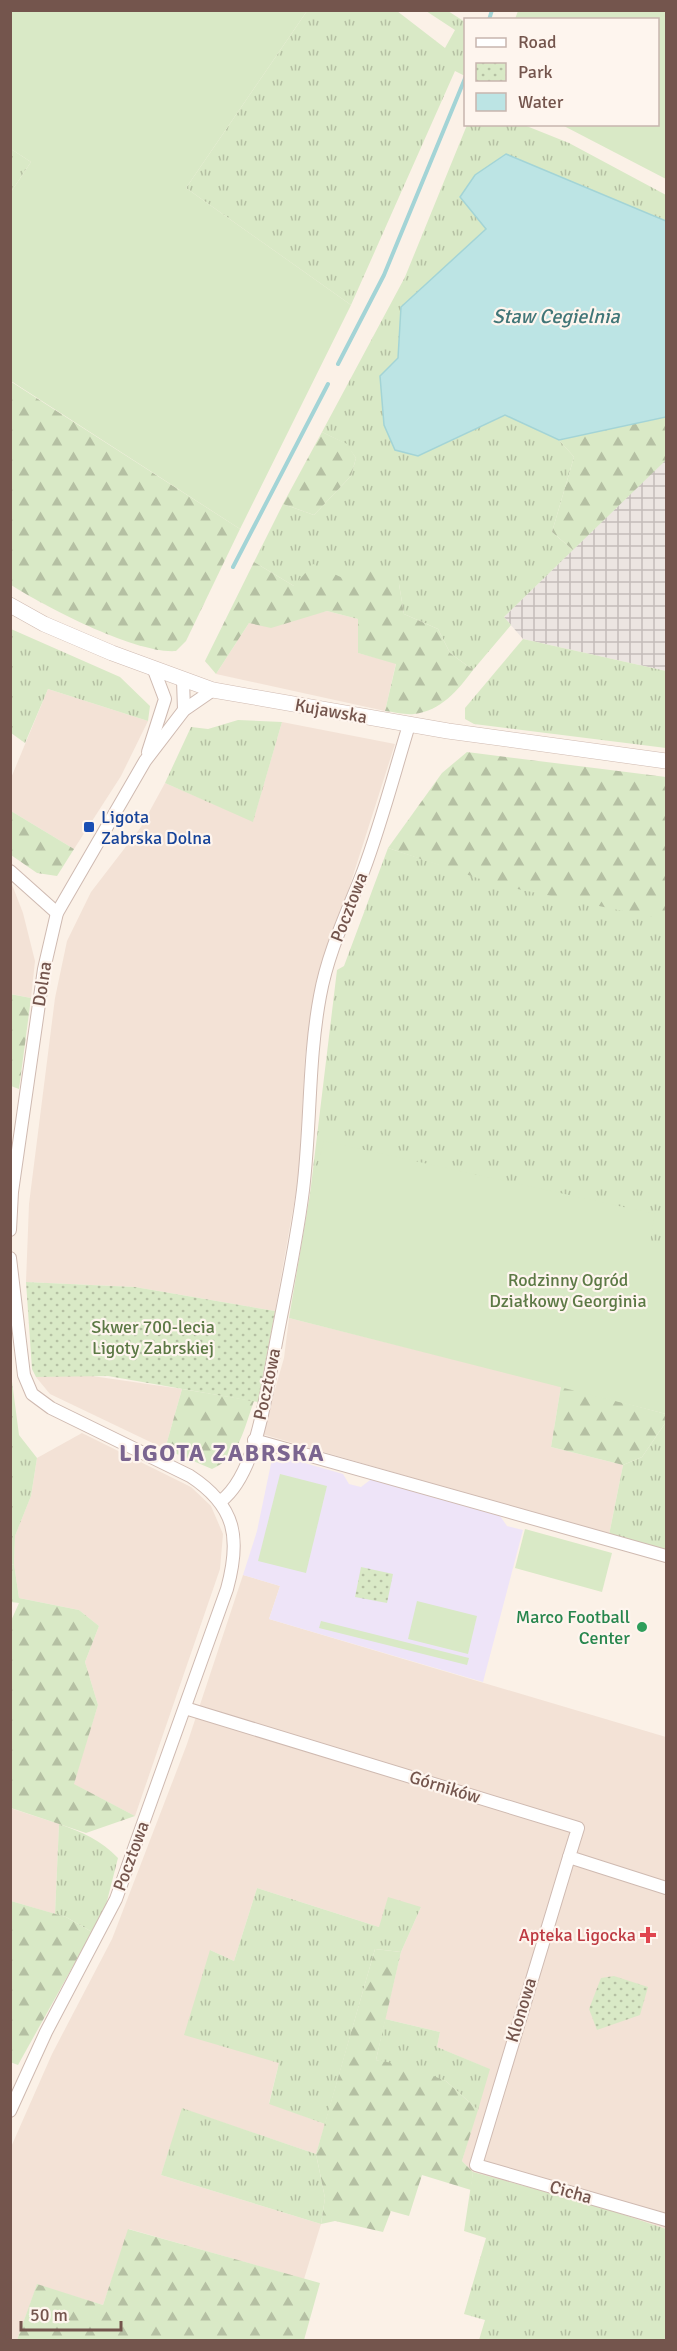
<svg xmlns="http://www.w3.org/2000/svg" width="677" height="2351" font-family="Signika,sans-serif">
<defs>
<pattern id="industrial-grid" width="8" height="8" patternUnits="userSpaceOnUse" patternTransform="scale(1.5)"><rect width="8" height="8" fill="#ece5e1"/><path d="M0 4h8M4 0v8" fill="none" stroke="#c4bcb9"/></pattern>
<pattern id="grass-tufts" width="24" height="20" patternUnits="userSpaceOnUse" patternTransform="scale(1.5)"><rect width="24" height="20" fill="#d9e9c6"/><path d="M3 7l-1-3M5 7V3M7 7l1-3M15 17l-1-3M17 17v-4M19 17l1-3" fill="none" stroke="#b5c0a3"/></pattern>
<pattern id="forest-firs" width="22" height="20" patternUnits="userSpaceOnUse" patternTransform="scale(1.5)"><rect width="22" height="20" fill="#d9e9c6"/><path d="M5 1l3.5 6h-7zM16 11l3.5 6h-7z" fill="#b5c0a3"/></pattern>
<pattern id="park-dots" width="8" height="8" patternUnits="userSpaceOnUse" patternTransform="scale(1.5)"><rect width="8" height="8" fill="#d9e9c6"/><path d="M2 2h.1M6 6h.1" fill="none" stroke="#b5c0a3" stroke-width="1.8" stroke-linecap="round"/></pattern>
</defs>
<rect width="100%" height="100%" fill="#fbf1e7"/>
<g fill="#f3e2d6">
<path d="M327 611 358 619V653L396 663 385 711 216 674 249 623 301 617Z"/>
<path d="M48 689 148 721 121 776 74 849 11 811V778Z"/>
<path d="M282 722 395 744 314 998 305 1056 299 1175 275 1311 135 1287 26 1282 29 1204 55 998 67 941 91 892 141 827 165 783 253 821Z"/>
<path d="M11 882 23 913 35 961 31 998 11 994Z"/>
<path d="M289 1318 561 1386 551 1447 623 1465 609 1535 262 1434 284 1358Z"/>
<path d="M85 1375 182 1389 165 1449 50 1394 36 1377Z"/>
<path d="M82 1433 191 1487 211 1506 223 1534 220 1569 135 1816 73 1784 98 1705 85 1662 99 1626 79 1610 19 1598 14 1564 15 1536 31 1496 37 1458Z"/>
<path d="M243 1575 280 1586 269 1619 666 1737V2229L595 2205 473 2172 462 2161 489 2069 437 2047 440 2032 385 2019 401 1952 421 1907 379 1927 257 1888 234 1961 210 1950 279 2063 269 2103 325 2124 316 2154 183 2109 161 2175 321 2224 304 2279 129 2229 103 2305 37 2285 17 2340H11V2147L52 2054 112 1939 187 1744Z"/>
<path d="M10 1808 59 1824 55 1914 11 1901Z"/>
</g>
<path fill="url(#industrial-grid)" d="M665 460 666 671 523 639 504 617Z"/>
<path fill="#eee4f8" d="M273 1454 343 1474 349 1484 361 1487 374 1477 498 1513 507 1526 523 1530 483 1682 269 1619 280 1586 243 1575 257 1531Z"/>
<g fill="url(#grass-tufts)">
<path d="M307 11H397L445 48 455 30 426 11H448L465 22V76L455 71 351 305 186 188Z"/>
<path d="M467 125H524L569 143 666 195V221L506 154 486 229 401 307 398 358 418 456 505 415 559 440 574 457 552 532 573 550 504 617 511 625 473 670 450 653 438 629 404 614 399 584 349 581 294 586 254 562 283 504 314 515 351 476 356 458 346 444 322 432 405 277Z"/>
<path d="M11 149 31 162 11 192Z"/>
<path d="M11 629 120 677 150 706 148 721 48 689 25 743 11 733Z"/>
<path d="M523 639 666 671V748L474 724 465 719V708Z"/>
<path d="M238 720 282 722 253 822 165 783 191 727 208 729Z"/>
<path d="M666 783V1283L310 1194 337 970 344 966 388 848 459 871Z"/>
<path d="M10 1366 19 1435 37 1458 31 1496 15 1536 14 1564 11 1565Z"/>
<path d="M666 1422V1551L609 1535 623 1465 642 1457Z"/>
<path d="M59 1824C82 1832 101 1840 118 1858L106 1905 92 1932 66 1917 55 1914Z"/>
<path d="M257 1888 379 1927 388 1897 421 1907 401 1952 375 1949 325 2124 269 2104 279 2063 184 2035 210 1950 234 1961Z"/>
<path d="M385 2019 440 2032 437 2047 490 2069 478 2110 446 2081 376 2060Z"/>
<path d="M182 2108 316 2154 325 2198 321 2224 161 2175Z"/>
<path d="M473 2172 595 2205 666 2229V2340H479L485 2320 464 2314 486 2238 464 2231Z"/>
</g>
<g fill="url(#forest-firs)">
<path d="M10 381 240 529 186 641 176 651C135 654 46 607 11 585Z"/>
<path d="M666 417V460L573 550 552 532 574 457 559 440Z"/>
<path d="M322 432 347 444 356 458 351 476 314 515 283 504Z"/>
<path d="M254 562 294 586 313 564 349 581 370 566 399 584 404 614 438 629 450 653 473 670C458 690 441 711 414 714 405 715 394 712 385 711L396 664 358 653V619L327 611 271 628 249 623 216 674 205 661Z"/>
<path d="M467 752 666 777V920L498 885 388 848 442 773Z"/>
<path d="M11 811 74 849 57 876 37 873 11 855Z"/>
<path d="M10 994 31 998 19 1089 11 1086Z"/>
<path d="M561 1386 666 1414V1422L642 1457 623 1465 551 1447Z"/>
<path d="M182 1389 254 1401C244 1428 240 1457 212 1469L165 1449Z"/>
<path d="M14 1564 19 1598 79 1610 99 1626 85 1662 98 1705 74 1784 135 1816 86 1833 11 1808 10 1623 19 1603 11 1602V1565Z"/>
<path d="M11 1901 66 1917 92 1932 18 2065 10 2062Z"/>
<path d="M375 1949 401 1952 376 2060 408 2066 446 2081 478 2110 462 2161 473 2172 471 2190 422 2175 409 2216 391 2211 383 2232 335 2221 321 2224 325 2198 316 2154Z"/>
<path d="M128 2229 320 2283 304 2340H17L37 2284 103 2305Z"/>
</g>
<g fill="url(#park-dots)">
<path d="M26 1282 135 1287 275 1311 258 1402 108 1376 36 1377 32 1369Z"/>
<path d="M361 1567 393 1574 387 1603 355 1597Z"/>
<path d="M614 1976 648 1987 640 2015 597 2030 589 2009 601 1978Z"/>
</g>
<g fill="#d9e9c6">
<path d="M10 11H307L186 188 351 305 240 529 11 381V192L31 162 11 149Z"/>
<path d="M518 11H666V179L562 125 658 124V20L515 19Z"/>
<path d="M324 1141 655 1214 650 1241 666 1245V1414L289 1318 310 1194Z"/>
<path d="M280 1474 327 1486 306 1573 258 1561Z"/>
<path d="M525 1529 612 1553 602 1592 515 1568Z"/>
<path d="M417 1601 477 1616 468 1654 408 1639Z"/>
<path d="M321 1621 469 1658 467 1665 319 1628Z"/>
</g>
<path fill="#bce4e4" stroke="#a3d4d6" stroke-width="1.5" d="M506 154 666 221V417L559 440 505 415 418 456 395 450 384 425 380 376 398 358 401 307 486 229 460 197 475 175Z"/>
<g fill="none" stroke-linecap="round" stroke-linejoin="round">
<g stroke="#a3d4d6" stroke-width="4">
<path d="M489 20 492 10"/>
<path d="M338 364 384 275 466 76"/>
<path d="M233 567 328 384"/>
</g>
<defs>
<g id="minor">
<path d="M183 680 184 710"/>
<path d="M148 752 165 699 154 670"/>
<path d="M10 871 57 913"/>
<path d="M10 1230 12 1192 44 969 57 913 145 761 184 710 213 690"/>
<path d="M10 1258 24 1375 32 1394 51 1408 190 1476C236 1506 241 1538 227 1589L116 1899 46 2032 10 2111"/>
<path d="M254 1440 666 1556"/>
<path d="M221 1501C255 1475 265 1400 273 1359 283 1303 296 1247 303 1190 311 1125 308 1060 320 996 328 952 347 913 363 872 381 824 394 774 409 725"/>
<path d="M185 1708 578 1828 569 1857 666 1888"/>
<path d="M569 1857 476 2165 666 2220"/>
</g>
<path id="tertiary" d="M10 605 44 624 112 653 213 690 448 731 666 761"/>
</defs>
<use href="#minor" stroke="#cfbab1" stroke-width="14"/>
<use href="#tertiary" stroke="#cfbab1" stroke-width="16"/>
<use href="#minor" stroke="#fff" stroke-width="12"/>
<use href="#tertiary" stroke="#fff" stroke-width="15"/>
</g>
<rect fill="#1a4fb4" stroke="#fef5ee" stroke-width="2" x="83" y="821" width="12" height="12" rx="3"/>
<circle fill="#2e9e5b" stroke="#fef5ee" stroke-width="2" cx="642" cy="1627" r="6"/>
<path fill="#e0444e" stroke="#fef5ee" stroke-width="2" d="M645 1926h6v6h6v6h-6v6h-6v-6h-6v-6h6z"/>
<g text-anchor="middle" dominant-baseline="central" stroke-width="4.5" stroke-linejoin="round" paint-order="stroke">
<g font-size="18" fill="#74554d" stroke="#fef5ee">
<text transform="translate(331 711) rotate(10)">Kujawska</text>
<text transform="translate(349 907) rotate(-69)">Pocztowa</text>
<text transform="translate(42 984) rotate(-81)">Dolna</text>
<text transform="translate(267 1384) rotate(-78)">Pocztowa</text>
<text transform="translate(445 1787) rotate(17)">Górników</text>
<text transform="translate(131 1856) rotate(-70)">Pocztowa</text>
<text transform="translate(521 2010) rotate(-73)">Klonowa</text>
<text transform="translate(571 2192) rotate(16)">Cicha</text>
</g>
<g font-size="18" fill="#164399" stroke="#fef5ee" text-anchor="start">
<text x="101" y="817">Ligota<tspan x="101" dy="21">Zabrska Dolna</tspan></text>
</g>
<g font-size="18" fill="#5c7945" stroke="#fef5ee">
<text x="568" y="1280">Rodzinny Ogród<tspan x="568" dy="21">Działkowy Georginia</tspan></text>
<text x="153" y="1327">Skwer 700-lecia<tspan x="153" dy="21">Ligoty Zabrskiej</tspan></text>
</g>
<g font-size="18" fill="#27864d" stroke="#fef5ee" text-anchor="end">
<text x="630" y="1617">Marco Football<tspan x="630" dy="21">Center</tspan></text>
</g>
<g font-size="18" fill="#be3a42" stroke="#fef5ee" text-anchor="end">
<text x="636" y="1935">Apteka Ligocka</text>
</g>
<g font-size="20" font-style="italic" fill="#417678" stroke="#fef5ee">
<text x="556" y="316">Staw Cegielnia</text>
</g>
<g font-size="24" font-weight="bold" letter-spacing="1.5" fill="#7b6590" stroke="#fef5ee">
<text x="222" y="1453">LIGOTA ZABRSKA</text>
</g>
</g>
<rect width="677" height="2351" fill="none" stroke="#74554d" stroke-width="24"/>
<rect x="464" y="18" width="195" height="108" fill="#fef5ee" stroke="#c7b5ae" stroke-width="1.5"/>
<rect x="476" y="38" width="30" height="9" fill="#ffffff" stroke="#c7b5ae" stroke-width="1.5"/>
<text x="518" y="48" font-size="18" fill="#74554d">Road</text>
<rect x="476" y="63" width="30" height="18" fill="url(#park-dots)" stroke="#c7b5ae" stroke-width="1.5"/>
<text x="518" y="78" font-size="18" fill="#74554d">Park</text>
<rect x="476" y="93" width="30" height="18" fill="#bce4e4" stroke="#c7b5ae" stroke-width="1.5"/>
<text x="518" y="108" font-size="18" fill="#74554d">Water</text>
<path d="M21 2321v9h100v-9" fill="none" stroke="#74554d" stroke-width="3"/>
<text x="30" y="2321" font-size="18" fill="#74554d" stroke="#fef5ee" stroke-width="4.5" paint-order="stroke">50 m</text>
</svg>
